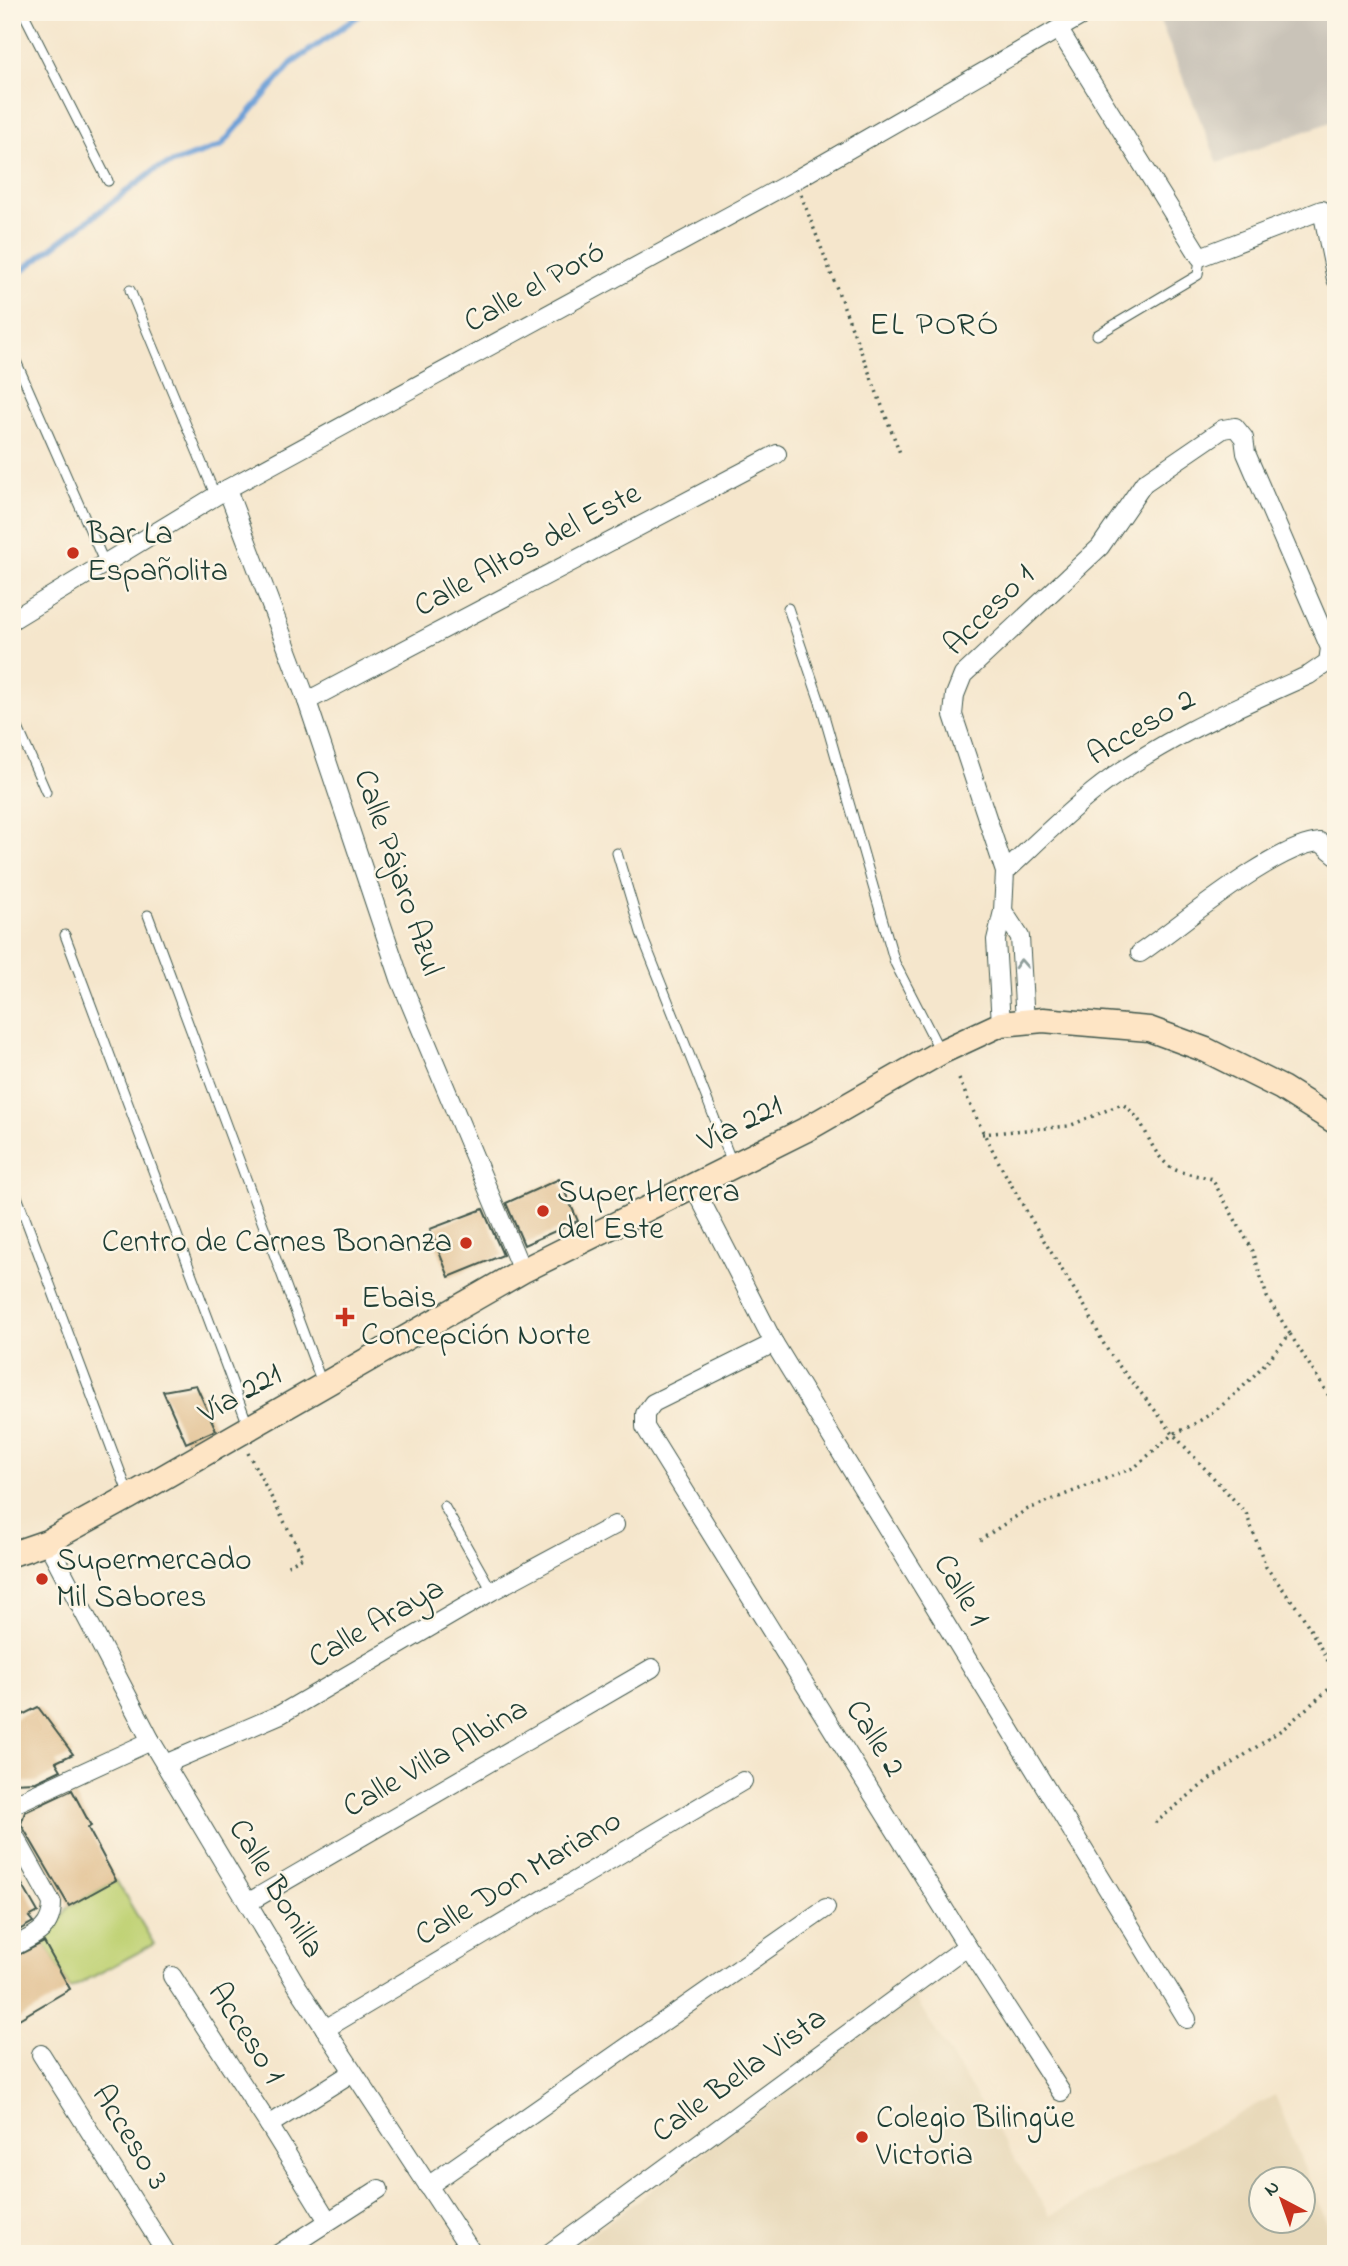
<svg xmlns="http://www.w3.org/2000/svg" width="1348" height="2266" font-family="'Indie Flower',sans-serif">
<rect width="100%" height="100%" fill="#fcf5e5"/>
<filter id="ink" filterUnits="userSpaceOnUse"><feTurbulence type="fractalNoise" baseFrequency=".0143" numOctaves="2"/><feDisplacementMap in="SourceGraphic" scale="14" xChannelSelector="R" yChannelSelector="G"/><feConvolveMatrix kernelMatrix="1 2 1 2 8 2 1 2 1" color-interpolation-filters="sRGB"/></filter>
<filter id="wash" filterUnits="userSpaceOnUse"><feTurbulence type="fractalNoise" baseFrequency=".00686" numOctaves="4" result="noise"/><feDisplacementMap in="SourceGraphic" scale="28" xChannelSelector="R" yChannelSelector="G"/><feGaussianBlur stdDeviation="1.57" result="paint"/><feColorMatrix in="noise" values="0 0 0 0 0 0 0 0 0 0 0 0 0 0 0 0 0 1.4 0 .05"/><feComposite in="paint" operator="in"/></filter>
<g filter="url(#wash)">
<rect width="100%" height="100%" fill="#f5e6cc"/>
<path fill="#e8d9ba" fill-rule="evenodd" d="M914 1996 1050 2216 1275 2095 1336 2245V2254H565ZM1260 2178H1302V2220H1260Z"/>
<path fill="#c9c3b8" d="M1156 12H1336V120L1218 163Z"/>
<path fill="#c0d275" stroke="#708854" stroke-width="2" d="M116 1880 154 1944 70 1989 44 1943 69 1906Z"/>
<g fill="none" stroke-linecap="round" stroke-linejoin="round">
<path stroke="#6b9fd7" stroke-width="6" d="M12 278 156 169 221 146 292 63 364 12"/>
</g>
<g id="blocks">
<g fill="#dfbb8a">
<path d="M559 1179 578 1221 524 1245 506 1203Z"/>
<path d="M483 1209 503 1255 449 1277 430 1229Z"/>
<path d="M196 1385 216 1430 186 1443 163 1391Z"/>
<path d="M38 1707 73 1754 56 1762 61 1770 36 1782 12 1783V1720Z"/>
<path d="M72 1790 91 1826 88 1828 116 1880 69 1906 21 1824 25 1812Z"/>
<path d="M12 1867 38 1912 29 1917 33 1922 12 1934Z"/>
<path d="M44 1942 70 1989 12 2023V1958Z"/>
</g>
</g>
</g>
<g filter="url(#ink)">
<use href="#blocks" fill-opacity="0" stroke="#3f564b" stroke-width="2"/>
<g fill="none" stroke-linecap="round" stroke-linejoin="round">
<defs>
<g id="lane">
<path d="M23 12 108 181"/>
<path d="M1322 210 1336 206"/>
<path d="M130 290 216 497"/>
<path d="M1097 335 1198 275 1200 257"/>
<path d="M12 352 105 564"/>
<path d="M788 608 821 705 895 963 940 1051"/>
<path d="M12 714 46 792"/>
<path d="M617 853 641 933 733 1165"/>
<path d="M148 915 322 1383"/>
<path d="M65 935 248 1425"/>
<path d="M12 1183 129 1495"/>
<path d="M444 1506 492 1591"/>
</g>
<g id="street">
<path d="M1059 30 1200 257 1322 210 1336 279"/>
<path d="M227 489 307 701 400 979 522 1271"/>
<path d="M12 620 227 489 795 180 1088 12"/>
<path d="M307 701 777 454"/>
<path d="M1003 911 1020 937 1025 1022"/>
<path d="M1140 953C1181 925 1275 845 1320 842L1336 855"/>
<path d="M1001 1024 996 940 1003 911 1005 872 953 715 955 695 963 675 1100 547 1144 483 1223 429 1235 427 1244 438 1246 453 1330 648 1328 662 1309 675C1235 708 1157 741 1093 792 1062 817 1034 845 1005 872"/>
<path d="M694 1187 774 1343 1187 2019"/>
<path d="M774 1343 653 1403 645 1414V1427L967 1946 1061 2092"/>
<path d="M47 1542 151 1741 299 1989 473 2254"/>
<path d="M165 1764 281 1714 492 1591 615 1525"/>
<path d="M12 1805 151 1741"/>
<path d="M12 1831 52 1903C52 1930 34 1936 12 1947"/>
<path d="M249 1902 652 1668"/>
<path d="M172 1976 269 2125 353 2072"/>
<path d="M325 2029 743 1781"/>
<path d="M41 2054 167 2254"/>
<path d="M269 2125 328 2221"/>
<path d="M428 2186 826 1908"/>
<path d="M278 2254 379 2189"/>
<path d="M548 2254 967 1946"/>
</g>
<path id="secondary" d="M12 1554 47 1542 129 1497 522 1271 805 1130 941 1052 1001 1024 1043 1020 1149 1029 1206 1050 1282 1088 1336 1122"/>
</defs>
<use href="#lane" stroke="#3f564b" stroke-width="11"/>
<use href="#street" stroke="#3f564b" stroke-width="20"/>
<use href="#secondary" stroke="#3f564b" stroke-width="27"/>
<g stroke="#3f564b" stroke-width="3.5" stroke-dasharray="2 5" stroke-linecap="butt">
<path d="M801 195 900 453"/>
<path d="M959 1079C992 1158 1037 1230 1082 1302 1093 1319 1099 1338 1110 1354 1130 1381 1153 1406 1173 1434L1135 1467 1026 1510 980 1540"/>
<path d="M982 1134 1069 1126 1122 1104C1149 1121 1145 1147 1169 1166 1178 1174 1200 1175 1212 1179L1253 1251 1267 1297 1290 1334"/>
<path d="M1336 1407 1290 1334C1256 1375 1223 1414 1173 1434L1246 1513 1266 1567 1301 1613 1336 1675"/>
<path d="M248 1453 303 1557 286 1566"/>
<path d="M1155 1823 1207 1781 1284 1728 1336 1683"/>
</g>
<use href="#lane" stroke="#fff" stroke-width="9"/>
<use href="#street" stroke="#fff" stroke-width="18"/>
<use href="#secondary" stroke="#fee5c5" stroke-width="24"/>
</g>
<defs><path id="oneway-chevron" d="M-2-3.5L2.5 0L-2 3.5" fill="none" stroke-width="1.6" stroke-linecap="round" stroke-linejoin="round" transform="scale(1.75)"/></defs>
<use stroke="#8f9e9a" href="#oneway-chevron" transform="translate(1021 964) rotate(-93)"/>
</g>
<g fill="#c8321e" stroke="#fcf5e5" stroke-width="2.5">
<circle cx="73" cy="553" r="7"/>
<circle cx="543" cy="1211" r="7"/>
<circle cx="466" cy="1243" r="7"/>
<path d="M341.5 1306.5h7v7h7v7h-7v7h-7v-7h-7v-7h7z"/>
<circle cx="42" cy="1579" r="7"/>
<circle cx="862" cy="2137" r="7"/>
</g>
<g text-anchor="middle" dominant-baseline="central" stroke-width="5" stroke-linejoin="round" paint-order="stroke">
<g font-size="32" fill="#1f3d34" stroke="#fcf5e5">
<text transform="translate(535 288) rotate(-29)">Calle el Poró</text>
<text transform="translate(528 551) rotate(-28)">Calle Altos del Este</text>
<text transform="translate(990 611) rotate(-45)">Acceso 1</text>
<text transform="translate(1142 728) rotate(-31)">Acceso 2</text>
<text transform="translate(397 873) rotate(71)">Calle Pájaro Azul</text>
<text transform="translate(741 1125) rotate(-27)">Vía 221</text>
<text transform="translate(241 1395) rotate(-30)">Vía 221</text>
<text transform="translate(960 1591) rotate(59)">Calle 1</text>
<text transform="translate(377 1624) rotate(-30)">Calle Araya</text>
<text transform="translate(874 1739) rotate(58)">Calle 2</text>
<text transform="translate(436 1759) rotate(-30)">Calle Villa Albina</text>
<text transform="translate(519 1879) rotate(-31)">Calle Don Mariano</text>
<text transform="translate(275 1889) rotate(59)">Calle Bonilla</text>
<text transform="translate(245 2034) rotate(57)">Acceso 1</text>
<text transform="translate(740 2076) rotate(-36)">Calle Bella Vista</text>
<text transform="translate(129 2138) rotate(58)">Acceso 3</text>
</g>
<g font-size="32" fill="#1f3d34" stroke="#fcf5e5" text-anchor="start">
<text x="87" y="535">Bar La<tspan x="87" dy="37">Españolita</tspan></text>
<text x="557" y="1193">Super Herrera<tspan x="557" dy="37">del Este</tspan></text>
<text x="452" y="1243" text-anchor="end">Centro de Carnes Bonanza</text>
<text x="361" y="1299">Ebais<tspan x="361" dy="37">Concepción Norte</tspan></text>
<text x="56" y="1561">Supermercado<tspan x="56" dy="37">Mil Sabores</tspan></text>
<text x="876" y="2119">Colegio Bilingüe<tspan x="876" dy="37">Victoria</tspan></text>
</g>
<g font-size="33" letter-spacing="2" fill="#1f3d34" stroke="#fcf5e5">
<text x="935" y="326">EL PORÓ</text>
</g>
</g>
<rect width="1348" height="2266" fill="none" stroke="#fcf5e5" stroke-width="42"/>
<g transform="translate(1282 2200) rotate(319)"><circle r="33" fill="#fcf5e5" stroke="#a4ab9e" stroke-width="2"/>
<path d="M0-5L12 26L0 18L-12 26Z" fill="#c8321e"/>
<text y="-10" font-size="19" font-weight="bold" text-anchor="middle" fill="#1f3d34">N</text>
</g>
</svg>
